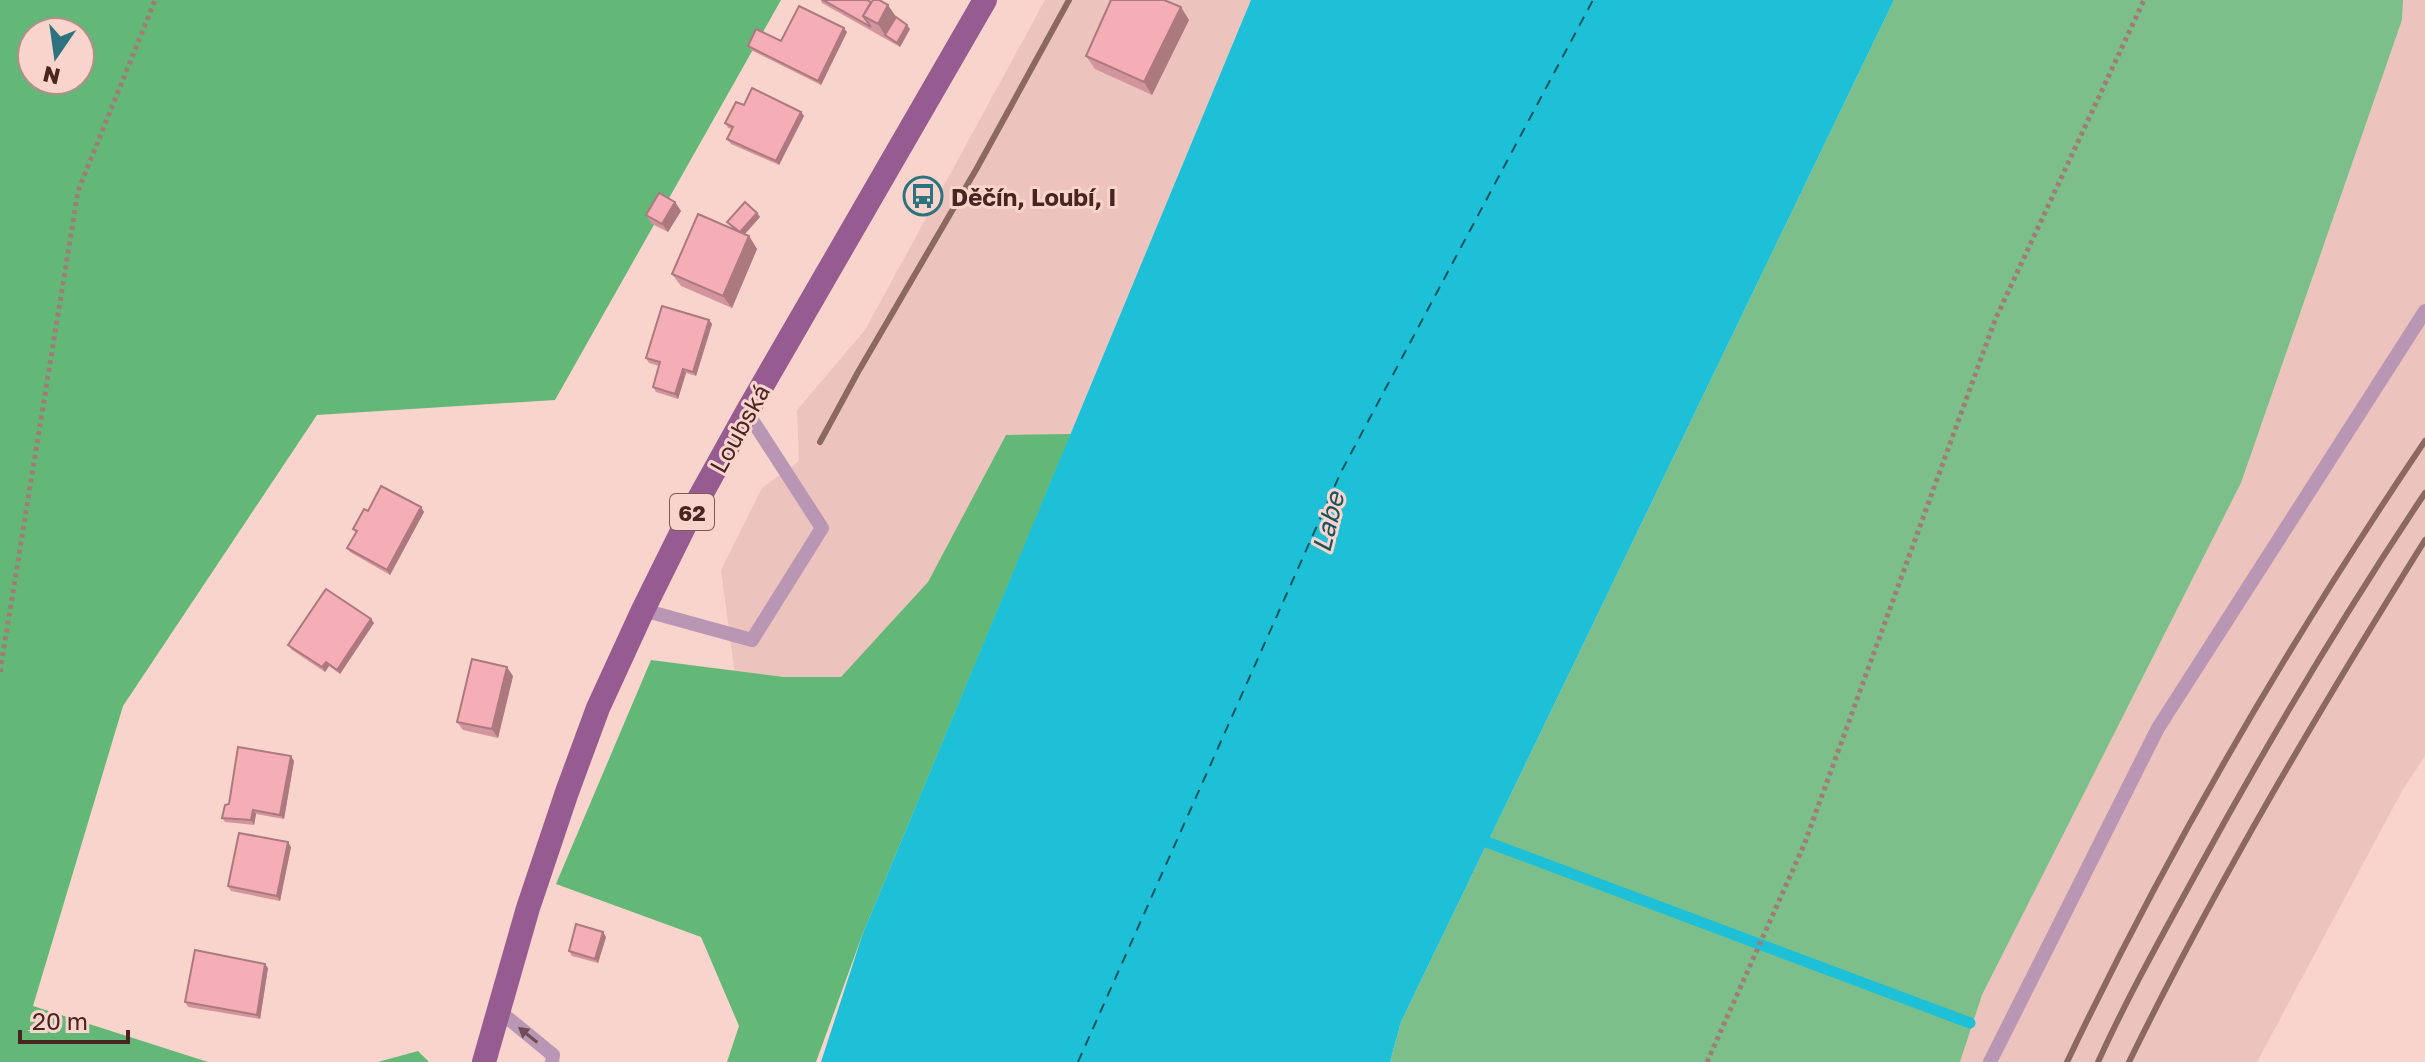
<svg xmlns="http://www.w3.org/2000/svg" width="2425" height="1062" font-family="'Golos Text',sans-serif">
<rect width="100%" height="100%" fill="#f9d4cd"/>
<g fill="#edc4bd">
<path d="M1045 0H1251L944 738 735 675 721 570 762 488 799 461 797 410 865 330Z"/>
<path d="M2403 0H2425V756L2402 791 2257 1062H1960L1982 995 2241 483 2402 20Z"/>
</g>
<path fill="#7cbf8a" d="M1894 0H2403L2402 20 2241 483 1982 995 1960 1062H1390L1401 1022Z"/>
<g fill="#63b878" fill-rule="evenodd">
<path d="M0 0H781L555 400 317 415 123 706 33 1006 208 1062H0ZM32 32H80V80H32Z"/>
<path d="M1071 434 863 933 816 1062H727L739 1026 701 937 556 884 651 660 783 677H841L928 582 1006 435Z"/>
<path d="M418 1051 429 1062H378Z"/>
</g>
<path fill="#1dc0d7" d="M1251 0H1894L1401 1022 1390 1062H821L863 933Z"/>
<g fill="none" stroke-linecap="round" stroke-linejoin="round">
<path stroke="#1dc0d7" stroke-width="11" d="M1476 838 1970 1023"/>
<path stroke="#18545e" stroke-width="2" stroke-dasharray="10 8" stroke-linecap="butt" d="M1078 1062 1341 472 1593 0"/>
<g stroke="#a07c76" stroke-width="5" stroke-dasharray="4 4" stroke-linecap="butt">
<path d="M0 672 78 191 155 0"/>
<path d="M1707 1062 1804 845 1995 320 2144 0"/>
</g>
<g stroke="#b997b4" stroke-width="14">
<path d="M643 610 752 640 822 528 747 412"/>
<path d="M498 1010 553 1055 552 1062"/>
<path d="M1990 1062 2158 728 2425 311"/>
</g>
<path stroke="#965b90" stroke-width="24" d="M484 1062 528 908 567 792 598 708 643 610 692 511 747 412 985 0"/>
<g stroke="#8c6863" stroke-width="6">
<path d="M820 442 858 372 977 168 1069 0"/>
<path d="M2067 1062C2170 846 2291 639 2425 441"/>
<path d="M2098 1062C2128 996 2164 932 2199 868 2269 740 2344 614 2425 493"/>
<path d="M2129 1062C2217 882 2319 710 2425 540"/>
</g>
</g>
<g fill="#d3959d">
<path d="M821 0H867L896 17 910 29 900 47 822 3Z"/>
<path d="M1189 20 1152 95 1095 69 1086 56Z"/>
<path d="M847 32 821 85 751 50 748 46Z"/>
<path d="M744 105 801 112 804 116 779 165 731 144 727 139 732 129 728 128 725 123Z"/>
<path d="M675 202 681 211 668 232 652 224 646 215Z"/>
<path d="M757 213 760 217 745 234 749 236 757 249 732 308 681 286 672 274 733 229 727 222Z"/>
<path d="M709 320 712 324 696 376 686 373 678 399 656 392 653 387 659 366 649 363 646 358Z"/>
<path d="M421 507 424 512 390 575 350 552 347 548 356 533 353 529 368 511Z"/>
<path d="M371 619 374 623 340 674 329 666 325 672 292 650 288 645Z"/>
<path d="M513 676 498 738 463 730 457 722Z"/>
<path d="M294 761 284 819 256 814 254 825 225 822 222 818 229 804Z"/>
<path d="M291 847 280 901 231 891 228 886Z"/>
<path d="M603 932 606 937 598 963 572 956 569 951Z"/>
<path d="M268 968 260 1019 188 1007 185 1002Z"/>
</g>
<g fill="#ac797f">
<path d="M888 5 899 21 885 35 878 24Z"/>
<path d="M1181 7 1189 20 1152 95 1144 82Z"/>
<path d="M907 25 910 29 900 47 897 43Z"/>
<path d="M844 28 847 32 821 85 818 81Z"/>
<path d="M801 112 804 116 779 165 776 161Z"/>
<path d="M675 202 681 211 668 232 662 224Z"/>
<path d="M757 213 760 217 742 237 739 233Z"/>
<path d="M749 236 757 249 732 308 723 296Z"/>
<path d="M709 320 712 324 696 376 693 372Z"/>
<path d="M683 369 686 373 678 399 675 394Z"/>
<path d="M421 507 424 512 390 575 387 570Z"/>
<path d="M371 619 374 623 340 674 337 670Z"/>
<path d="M326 662 329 666 325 672 322 667Z"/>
<path d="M507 667 513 676 498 738 492 729Z"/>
<path d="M291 756 294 761 284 819 280 815Z"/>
<path d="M253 810 256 814 254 825 251 820Z"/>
<path d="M288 842 291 847 280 901 277 896Z"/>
<path d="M603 932 606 937 598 963 595 959Z"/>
<path d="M265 964 268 968 260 1019 257 1015Z"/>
</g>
<g fill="#f5adb6" stroke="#ac797f" stroke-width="2">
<path d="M823 0H867L871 2 863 16 871 27Z"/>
<path d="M873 0H879L888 5 878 24 863 16Z"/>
<path d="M1111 0H1164L1181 7 1144 82 1086 56Z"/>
<path d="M799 6 844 28 818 81 748 46 756 29 781 41Z"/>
<path d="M896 17 907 25 897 43 885 35Z"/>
<path d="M752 88 801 112 776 161 727 139 733 127 725 123 736 102 744 105Z"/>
<path d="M659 193 675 202 662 224 646 215Z"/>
<path d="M745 202 757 213 740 232 727 222Z"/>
<path d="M698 214 749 236 723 296 672 274Z"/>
<path d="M662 306 709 320 693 372 683 369 675 394 653 387 660 362 646 358Z"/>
<path d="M381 486 421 507 387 570 347 548 357 531 353 529 364 509 368 511Z"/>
<path d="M326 589 371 619 337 670 326 662 322 667 288 645Z"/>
<path d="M472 659 507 667 492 729 457 722Z"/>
<path d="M238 747 291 756 280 815 253 810 251 820 222 818 225 805 229 804Z"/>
<path d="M239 833 288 842 277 896 228 886Z"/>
<path d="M576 924 603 932 595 959 569 951Z"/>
<path d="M195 950 265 964 257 1015 185 1002Z"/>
</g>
<defs><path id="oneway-solid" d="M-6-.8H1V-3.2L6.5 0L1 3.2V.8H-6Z" transform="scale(2)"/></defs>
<use fill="#704d54" href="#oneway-solid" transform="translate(528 1035) rotate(-141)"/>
<defs>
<symbol id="bus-ring" viewBox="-11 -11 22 22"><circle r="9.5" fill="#f9d4cd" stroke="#2c737f" stroke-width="1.5"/><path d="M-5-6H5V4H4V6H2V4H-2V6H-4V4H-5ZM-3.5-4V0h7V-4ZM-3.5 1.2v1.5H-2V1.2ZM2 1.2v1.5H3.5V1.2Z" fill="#2c737f"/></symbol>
</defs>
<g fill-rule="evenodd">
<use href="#bus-ring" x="901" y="174" width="44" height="44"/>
</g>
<g text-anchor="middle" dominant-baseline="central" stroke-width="6" stroke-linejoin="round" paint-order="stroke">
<rect fill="#f9d4cd" stroke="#7d5a54" stroke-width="2" x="670" y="494" width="44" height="36" rx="6"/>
<g font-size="22" font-weight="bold" fill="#482520">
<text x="692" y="512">62</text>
</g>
<g font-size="24" font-weight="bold" fill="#482520" stroke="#f9d4cd" text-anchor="start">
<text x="951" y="196">Děčín, Loubí, I</text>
</g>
<g font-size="24" fill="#482520" stroke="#f9d4cd">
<text transform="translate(739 428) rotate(-61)">Loubská</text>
</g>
<g font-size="26" font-style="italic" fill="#18545e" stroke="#f9d4cd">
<text transform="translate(1328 522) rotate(-76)">Labe</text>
</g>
</g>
<g transform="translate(56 56) rotate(193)"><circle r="38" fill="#f9d4cd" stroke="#b28e88" stroke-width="2"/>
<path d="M0-6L14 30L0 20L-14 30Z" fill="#2c737f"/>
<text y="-12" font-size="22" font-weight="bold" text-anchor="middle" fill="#482520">N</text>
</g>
<path d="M20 1030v12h108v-12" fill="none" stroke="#482520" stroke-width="4"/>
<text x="32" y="1030" font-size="24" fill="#482520" stroke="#f9d4cd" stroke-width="6" paint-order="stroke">20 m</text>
</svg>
